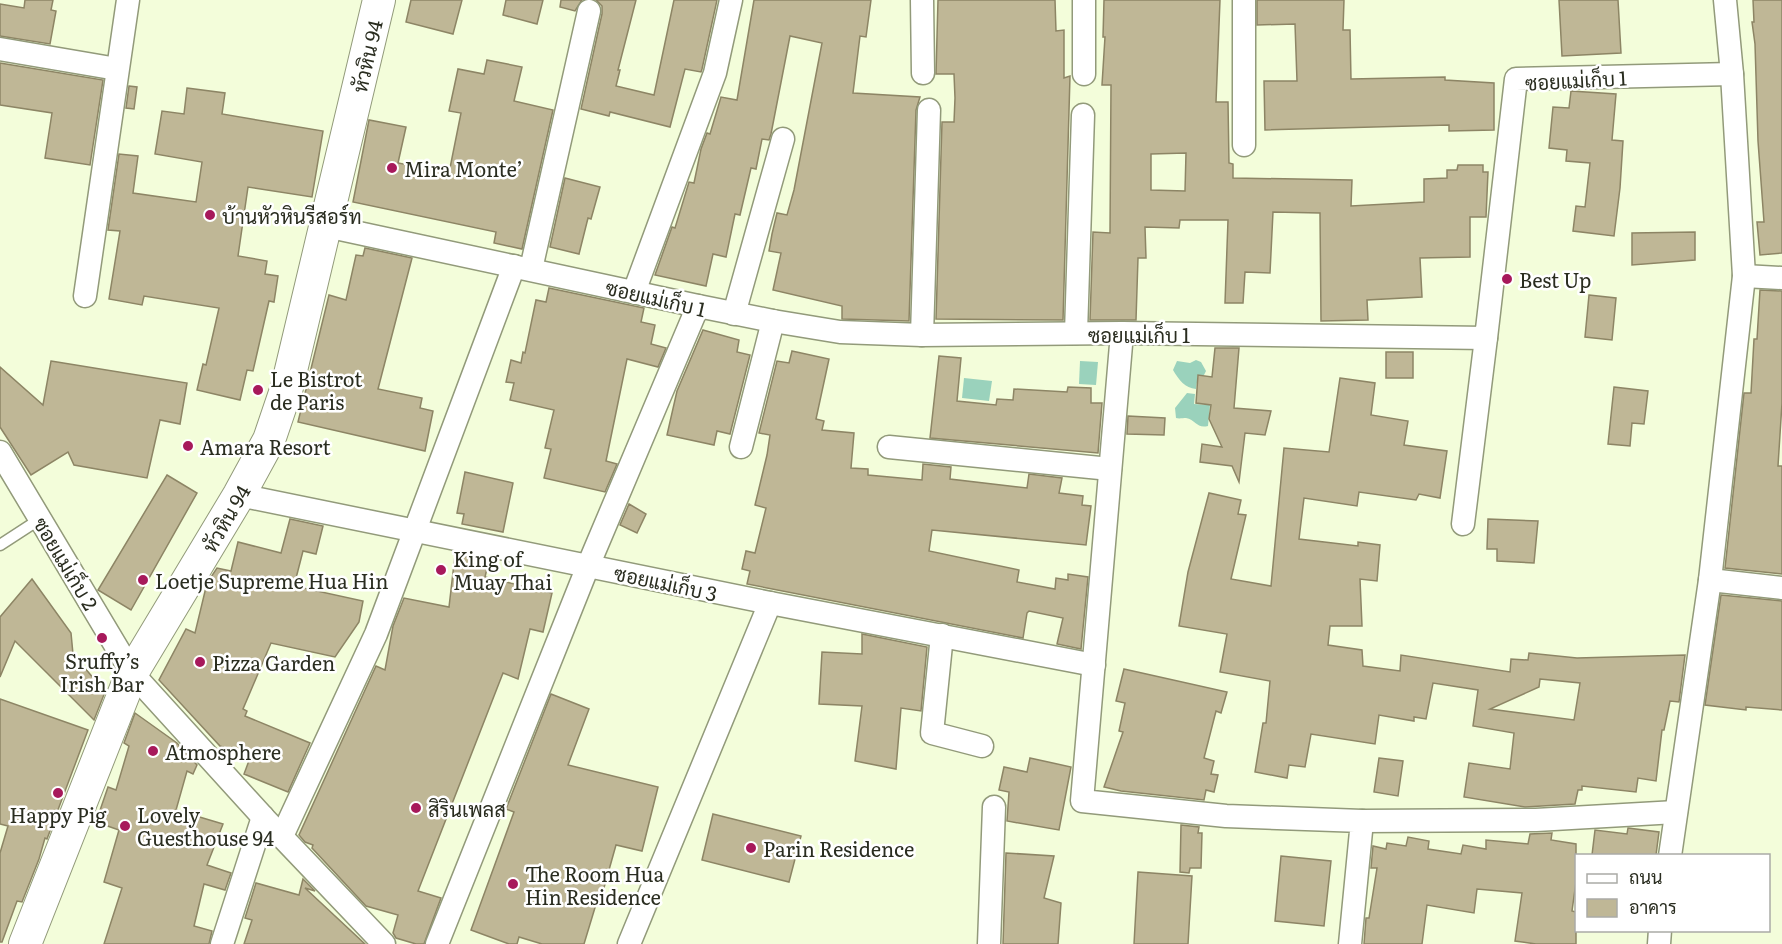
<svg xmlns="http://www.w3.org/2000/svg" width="1782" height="944" font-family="Literata,Sarabun,serif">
<rect width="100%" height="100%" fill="#f3fdda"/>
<g fill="#9ad2bc">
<path d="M1196 360 1201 362 1206 371 1204 375H1198L1196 389C1185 388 1179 380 1173 370L1177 361 1190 363Z"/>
<path d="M1080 361 1098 362 1096 385 1079 384Z"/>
<path d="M964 378 992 381 989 401 962 398Z"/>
<path d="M1187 393 1195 394 1194 404 1210 405 1208 426C1197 429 1196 420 1186 418 1183 418 1179 419 1176 418L1175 408Z"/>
</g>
<g fill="#bfb796" stroke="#8d8565" stroke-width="1.5" fill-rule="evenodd">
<path d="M25 0H53L51 10 56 11 50 44 0 36V4L24 8Z"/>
<path d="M411 0H462L453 34 406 22Z"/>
<path d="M506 0H543L537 24 503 15Z"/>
<path d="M561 0H582L575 11 560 7Z"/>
<path d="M596 0H636L618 70H620L616 86 654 95 674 0H717L702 69 701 72 685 69 670 127 610 112 609 116 581 109 602 14V6Z"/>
<path d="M754 0H871L866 37 860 36 853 93 920 97 916 110 909 321 842 319V306L773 290 781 253 769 251 772 234 777 213 787 215 794 190 822 43 790 36 771 134 769 140 762 139 756 169 751 168 740 215 735 214 726 257 713 254 706 286 655 275 672 227 675 228 689 182 694 183 701 149 707 133 710 134 721 97 737 100Z"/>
<path d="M938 0H1055L1056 31 1064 30V78L1070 76 1063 320 936 319 942 122H954L955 98 954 74H936Z"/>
<path d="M1104 0H1220L1216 102H1228L1229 163 1233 164V178L1352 180 1351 206 1424 202V179L1447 178V170H1457L1458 165H1483V172H1488L1486 217H1470V257L1420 258 1422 297 1367 300 1368 320 1321 321 1320 213 1273 212 1270 273 1245 272 1243 303H1225L1228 220H1180L1179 228 1145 227 1146 258H1138L1136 320H1090L1093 232 1110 233 1111 85H1102L1105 37H1103ZM1186 153 1185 191 1151 190V154Z"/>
<path d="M1257 0H1344L1343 30H1350L1351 79 1445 77V80L1494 83V130L1449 131V125L1265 130 1264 81H1297L1295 24 1257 25Z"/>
<path d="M1559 0H1618L1621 53 1562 56Z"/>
<path d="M1753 0H1782V253L1760 255 1757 222H1764L1758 141 1755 44 1752 22H1754Z"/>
<path d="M487 60 522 67 514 101 553 110 522 249 494 243 496 232 353 202 369 120 406 127 398 163 449 173 461 113 449 111 458 69 484 74Z"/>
<path d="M0 63 103 80 90 165 45 158 52 113 0 105Z"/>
<path d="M129 86 137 87 134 109 126 108Z"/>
<path d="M187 88 225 93 222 114 323 131 312 197 248 187 238 256 267 261 265 274 278 276 274 302 269 301 253 371 247 370 240 400 197 390 203 364 206 365 219 308 144 296 142 305 109 299 120 231 108 230 119 154 138 156 133 193 196 202 202 162 155 154 162 111 184 114Z"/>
<path d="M1571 91 1616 94 1612 140 1623 141 1620 188 1614 236 1573 231 1576 206 1585 207 1590 163 1566 161 1567 150 1549 148 1553 107 1569 108Z"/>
<path d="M565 178 600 187 591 219 588 218 579 254 550 247Z"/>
<path d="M1695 232V260L1632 265V233Z"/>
<path d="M365 248 412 258 378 389 422 398 420 408 433 411 425 451 298 422 329 295 346 300 356 255 363 256Z"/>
<path d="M549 288 644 308 641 322 655 325 651 344 666 348 658 367 627 359 606 461 617 464 605 492 544 478 551 449 545 448 554 410 510 400 514 383 506 382 511 360 521 363 523 352 525 353 536 300 546 302Z"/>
<path d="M1760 290 1782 291V403L1778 466H1782V574L1725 568 1744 393H1751L1754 339H1757Z"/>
<path d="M1589 295 1616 298 1612 340 1585 337Z"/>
<path d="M703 330 739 340 737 352 750 355 730 434 717 431 714 445 667 435 677 391Z"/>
<path d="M1215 348H1239L1234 408 1271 411 1265 435 1245 433 1239 482 1232 466 1200 462 1202 444 1222 447 1209 419 1211 405 1196 403 1198 375 1212 377Z"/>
<path d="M792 351 829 359 816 419 824 421 822 430 854 433 851 468 868 469V475L922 480 923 464 951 467 950 479 1027 488 1029 474 1062 478 1059 493 1083 496 1082 505 1091 506 1086 545 932 530 929 551 1019 570 1017 582 1055 589 1056 578 1068 580V574L1088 577 1081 649 1057 644 1063 618 1029 611 1027 613 1023 638 747 584 750 571 742 569 746 551 755 553 766 508 755 505 767 455 770 435 759 433 777 361 789 363Z"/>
<rect x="1386" y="352" width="27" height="26"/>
<path d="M939 356 961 358 957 401 996 405 997 399 1013 400 1014 389 1067 392 1068 387 1091 388V403H1102L1098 453 930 438Z"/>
<path d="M51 361 187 383 180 424 160 420 147 478 74 465 68 452 31 475 0 427V367L43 405Z"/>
<path d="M1340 378 1375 383 1371 415 1408 421 1404 445 1447 451 1440 498 1419 494 1416 500 1359 492 1357 506 1304 498 1299 539 1358 546V542L1380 545 1377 581 1360 579 1362 626H1330L1328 645 1362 650 1363 666 1400 671 1401 655 1510 672 1511 659 1528 660 1529 653 1577 658 1685 655 1679 702 1670 701 1664 730H1662L1656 781 1638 778 1636 792 1582 786V790H1578L1575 804 1525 807 1464 797 1469 763 1510 769 1514 733 1473 726 1478 690 1433 683 1426 719 1414 717V721L1379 715 1375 744 1311 734 1305 767 1289 765 1287 778 1255 772 1263 723H1266L1270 681 1220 672 1227 634 1179 626 1188 572 1209 493 1241 500 1238 514 1246 515 1231 579 1271 586 1284 448 1329 452ZM1540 679 1580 683 1574 720 1490 709 1539 687Z"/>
<path d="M1614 387 1648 391 1644 424 1632 423 1630 446 1608 444Z"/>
<path d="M1128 416 1165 418 1164 435 1127 434Z"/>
<path d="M465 472 513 483 503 532 462 524 464 514 457 513Z"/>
<path d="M167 475 197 493 131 610 98 590Z"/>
<path d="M629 504 646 514 637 533 620 525Z"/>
<path d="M290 519 323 526 316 554 303 551 294 586 363 601 359 622 335 657 271 643 243 709 247 711 245 716 310 743 288 792 244 774 250 758 220 746 159 680 186 629 195 633 207 583 217 568 231 571 238 542 281 553Z"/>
<path d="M1488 519 1538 521 1534 563 1497 561V549H1487Z"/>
<path d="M455 555 489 560 485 577 552 593 543 632 530 629 518 679 503 673 418 891 441 898 424 944H416L396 938 393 933 398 915 366 906 312 848 313 845 305 842 299 835 376 666 385 670 393 626 404 598 449 607Z"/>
<path d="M32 579 71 633 73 654 105 692 94 720 15 641 0 677V617Z"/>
<path d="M1721 595 1782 601V710L1746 707V710L1705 705Z"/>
<path d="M862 634 927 647 921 711 901 708 896 769 855 761 862 706 819 704 822 652 862 654Z"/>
<path d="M1124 669 1227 692 1221 713 1216 711 1204 758 1214 761 1211 774 1218 775 1214 792 1206 790 1204 800 1121 791 1104 787 1123 732 1119 731 1125 703 1116 701Z"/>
<path d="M551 694 589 709 568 765 658 787 642 851 616 845 600 902 597 901 584 944H542L519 937 517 944H509L471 930 514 812 506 809Z"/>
<path d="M0 699 88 730 47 839 45 838 39 859 22 902 17 901 2 942H0V853L8 826 0 824Z"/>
<path d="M135 713 177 743 197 765 193 774 187 771 176 810 223 824 207 865 231 873 225 890 204 884 194 926 212 931 209 944H104L122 888 104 882 119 830 96 822 108 787 116 790 129 746 124 743Z"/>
<path d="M1030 758 1071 767 1059 830 1007 821 1009 792 999 790 1004 767 1027 772Z"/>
<path d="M1379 758 1403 761 1398 796 1374 792Z"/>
<path d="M713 814 801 836 789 882 702 860Z"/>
<path d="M1181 825 1199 827 1198 833H1202L1201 868H1190L1189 873 1180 872Z"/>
<path d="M1628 828 1659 832 1656 855H1592L1595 830 1627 834Z"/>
<path d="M1552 833 1551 840 1576 844V882L1572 911 1576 912V944H1536L1515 941 1522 893 1477 889 1474 913 1427 905 1422 944H1364L1366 918H1369L1377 868H1371L1373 846 1386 849 1387 843 1406 846 1408 837 1429 841 1428 849 1461 854 1463 845 1486 849V840L1528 844 1530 834Z"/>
<path d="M1006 853 1054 856 1044 898 1061 903 1058 944H1003Z"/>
<path d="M1281 856 1331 861 1324 926 1275 921Z"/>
<path d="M1138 872 1192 876 1188 944H1134Z"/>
<path d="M303 879 315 891 305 888 365 944H244L252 920 245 918 256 883 299 895Z"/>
</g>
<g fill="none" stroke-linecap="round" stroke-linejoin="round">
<defs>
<path id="lane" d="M0 545 40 519"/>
<g id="street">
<path d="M922 0 923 73"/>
<path d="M0 49 117 69"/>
<path d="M1084 74V0"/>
<path d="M1244 145V0"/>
<path d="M326 226 698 306 773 321 840 332 922 335 1122 333 1486 338 1516 79 1732 74"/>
<path d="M531 269 589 11"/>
<path d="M1744 276 1782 278"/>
<path d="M634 292 715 73 731 0"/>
<path d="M85 296 128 0"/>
<path d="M734 314 783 139"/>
<path d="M1076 333 1083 115"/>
<path d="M1122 333 1082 801 1226 816 1362 821 1350 944"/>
<path d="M922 335 929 110"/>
<path d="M741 447 773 321"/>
<path d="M889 447 1110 469"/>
<path d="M0 452 132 673 263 817 384 944"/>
<path d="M239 495 770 603 1094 665"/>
<path d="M1463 524 1486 338"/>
<path d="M1710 580 1782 588"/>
<path d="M942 635 932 733 982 746"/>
<path d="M1362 821 1536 820 1676 812"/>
<path d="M282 836 376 634 514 266"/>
<path d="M1670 856 1710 580 1744 276 1732 74 1725 0"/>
<path d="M222 944 263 817"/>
<path d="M437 944 588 566 698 306"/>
<path d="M629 944 770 603"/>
<path d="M989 944 994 807"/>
<path d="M1659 944 1660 930"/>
</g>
<path id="secondary" d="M25 944 132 673 239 495 269 440 287 387 379 0"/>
</defs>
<use href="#lane" stroke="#929a7a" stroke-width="13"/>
<use href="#street" stroke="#929a7a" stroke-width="25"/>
<use href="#secondary" stroke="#929a7a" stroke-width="34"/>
<use href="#lane" stroke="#fff" stroke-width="10"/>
<use href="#street" stroke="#fff" stroke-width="22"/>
<use href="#secondary" stroke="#fff" stroke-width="32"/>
</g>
<g fill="#a7195b" stroke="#fff" stroke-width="2">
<circle cx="392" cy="168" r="6"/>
<circle cx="210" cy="215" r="6"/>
<circle cx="1507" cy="279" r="6"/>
<circle cx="258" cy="390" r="6"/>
<circle cx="188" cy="446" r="6"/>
<circle cx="441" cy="570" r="6"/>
<circle cx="143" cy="580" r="6"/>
<circle cx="102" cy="638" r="6"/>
<circle cx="200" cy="662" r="6"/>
<circle cx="153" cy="751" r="6"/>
<circle cx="58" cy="793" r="6"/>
<circle cx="416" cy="808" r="6"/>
<circle cx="125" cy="826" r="6"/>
<circle cx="751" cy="848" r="6"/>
<circle cx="513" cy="884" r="6"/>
</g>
<g text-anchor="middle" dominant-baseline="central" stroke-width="5" stroke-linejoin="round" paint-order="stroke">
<g font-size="20" fill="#2a2d20" stroke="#fff">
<text transform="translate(366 56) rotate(-77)">หัวหิน 94</text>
<text transform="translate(1576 79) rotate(-3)">ซอยแม่เก็บ 1</text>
<text transform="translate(656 297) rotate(13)">ซอยแม่เก็บ 1</text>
<text x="1139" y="334">ซอยแม่เก็บ 1</text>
<text transform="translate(225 518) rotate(-60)">หัวหิน 94</text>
<text transform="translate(67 563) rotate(59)">ซอยแม่เก็บ 2</text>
<text transform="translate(666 582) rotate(12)">ซอยแม่เก็บ 3</text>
</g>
<g font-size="20" fill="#2a2d20" stroke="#fff" text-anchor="start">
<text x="404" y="168">Mira Monte’</text>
<text x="222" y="215">บ้านหัวหินรีสอร์ท</text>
<text x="1519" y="279">Best Up</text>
<text x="270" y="378">Le Bistrot<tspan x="270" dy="23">de Paris</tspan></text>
<text x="200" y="446">Amara Resort</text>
<text x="453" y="558">King of<tspan x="453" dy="23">Muay Thai</tspan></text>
<text x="155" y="580">Loetje Supreme Hua Hin</text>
<text x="102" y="660" text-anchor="middle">Sruffy’s<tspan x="102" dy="23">Irish Bar</tspan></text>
<text x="212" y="662">Pizza Garden</text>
<text x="165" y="751">Atmosphere</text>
<text x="428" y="808">สิรินเพลส</text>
<text x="58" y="814" text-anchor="middle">Happy Pig</text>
<text x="137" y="814">Lovely<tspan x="137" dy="23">Guesthouse 94</tspan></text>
<text x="763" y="848">Parin Residence</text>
<text x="525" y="873">The Room Hua<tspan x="525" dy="23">Hin Residence</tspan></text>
</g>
</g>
<rect x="1575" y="854" width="195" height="78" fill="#ffffff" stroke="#aaaba6" stroke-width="1.5"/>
<rect x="1587" y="874" width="30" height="9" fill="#ffffff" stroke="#aaaba6" stroke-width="1.5"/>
<text x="1629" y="884" font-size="18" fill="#2a2d20">ถนน</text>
<rect x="1587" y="899" width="30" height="18" fill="#bfb796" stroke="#aaaba6" stroke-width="1.5"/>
<text x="1629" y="914" font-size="18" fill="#2a2d20">อาคาร</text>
</svg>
